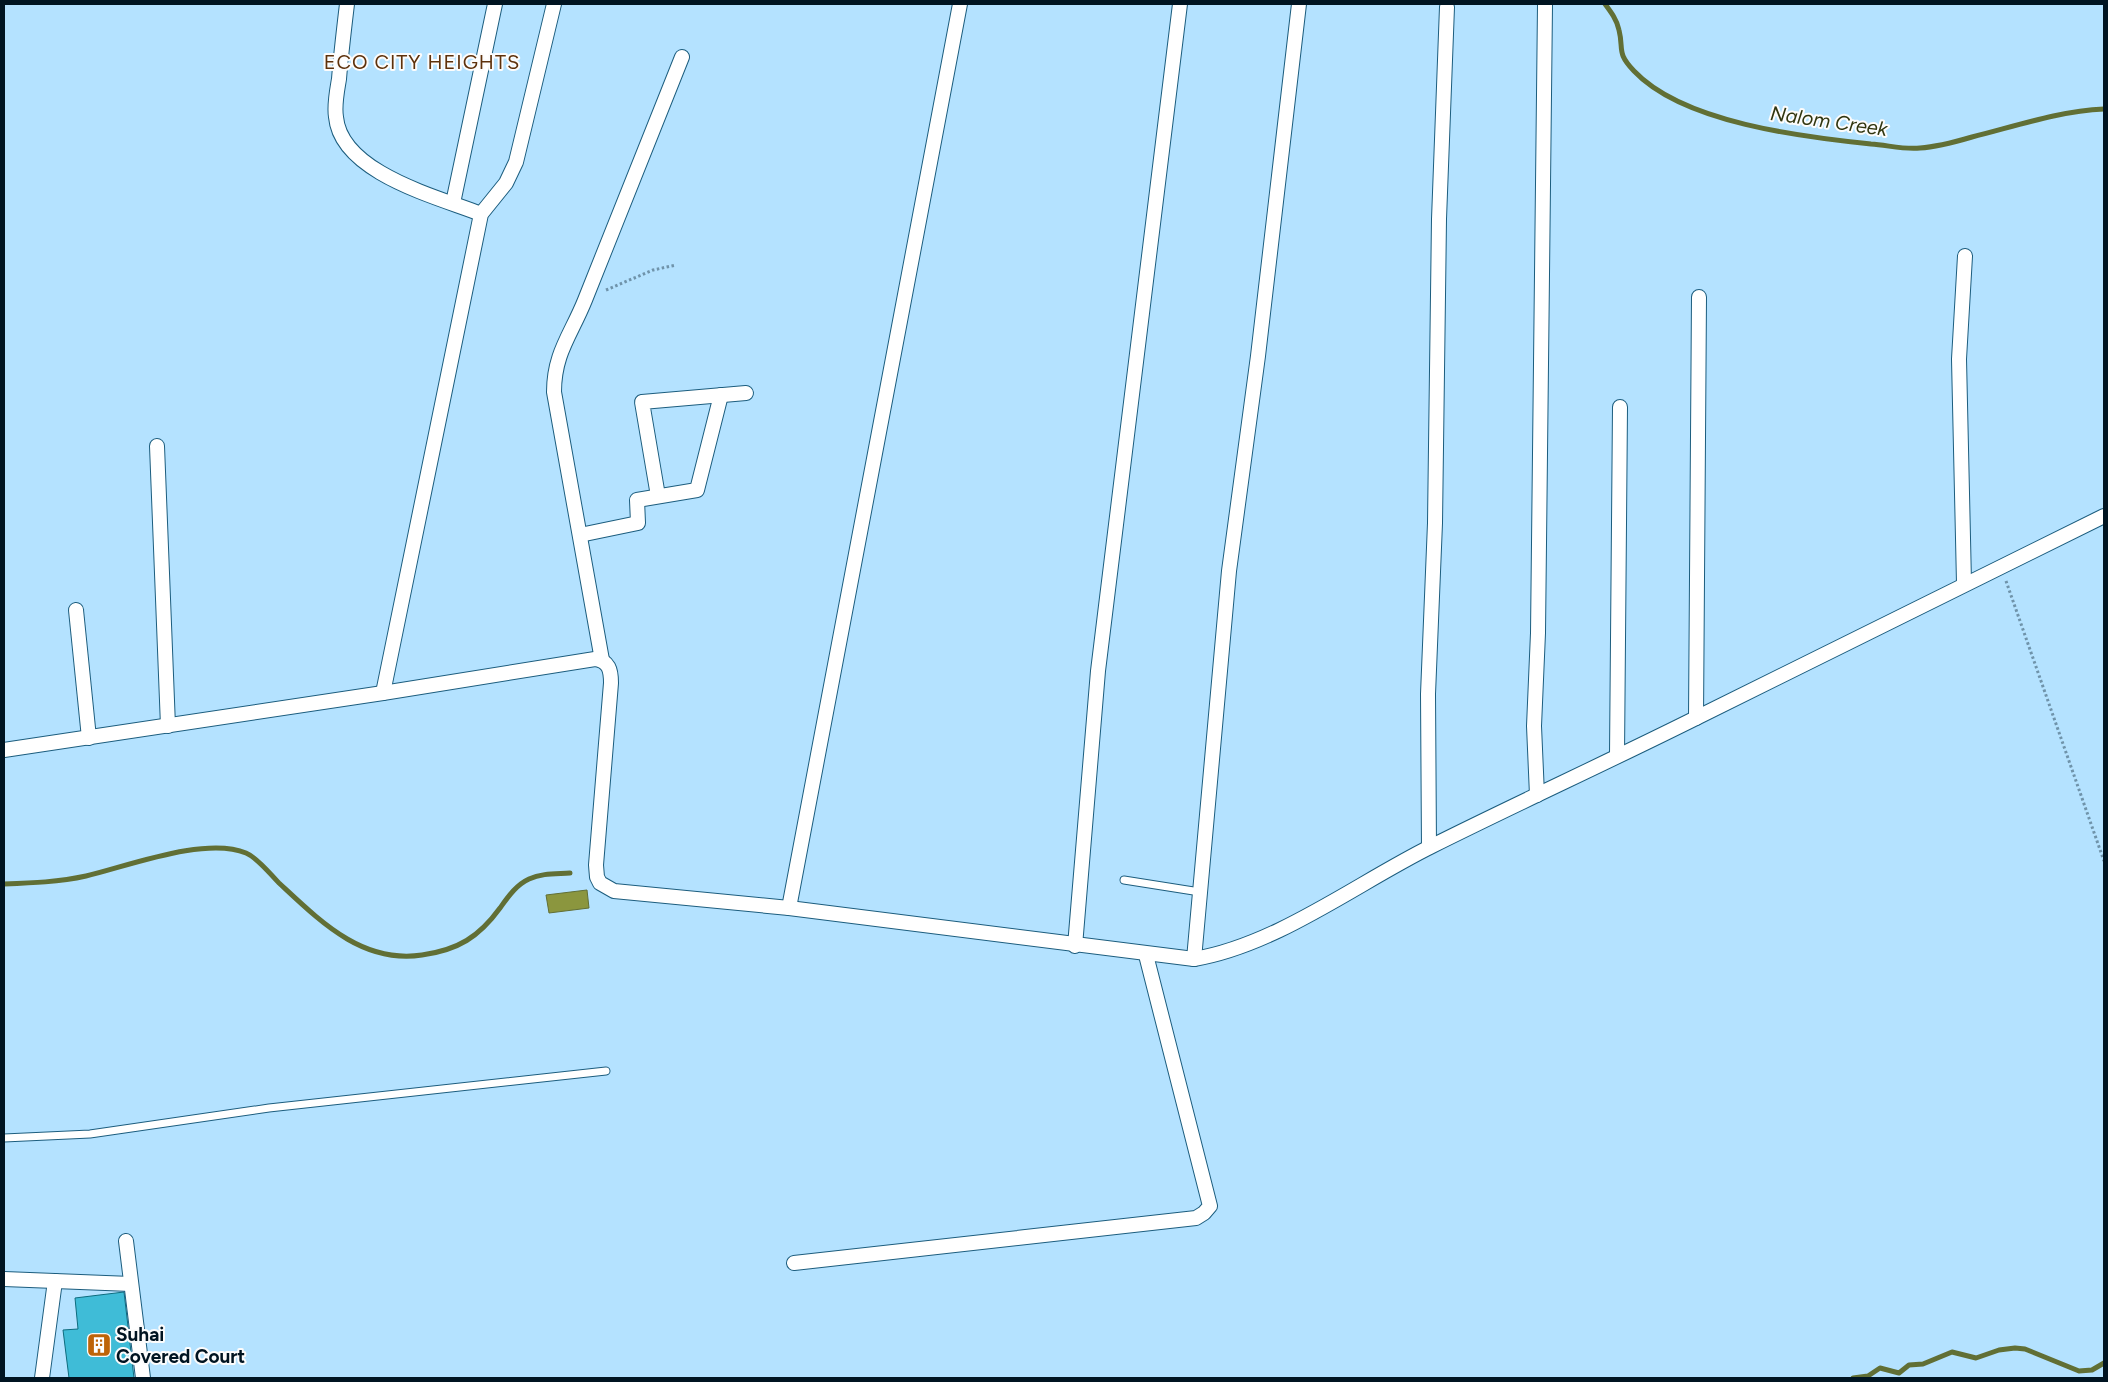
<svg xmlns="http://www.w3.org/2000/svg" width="2108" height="1382" font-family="Figtree,sans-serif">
<rect width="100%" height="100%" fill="#b4e2ff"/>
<path fill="#8b963e" stroke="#616f35" d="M587 890 589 908 549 913 546 895Z"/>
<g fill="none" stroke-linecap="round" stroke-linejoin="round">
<g stroke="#616f35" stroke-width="5">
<path d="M1605 4C1611 12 1617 20 1619 30 1624 50 1616 52 1634 71 1683 123 1803 137 1871 144 1887 145 1905 150 1920 148 1937 147 1955 142 1972 137 2016 126 2059 111 2104 109"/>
<path d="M4 884C32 883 59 882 86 876 128 866 206 836 246 853 258 858 270 874 279 883 320 921 362 964 422 955 458 950 479 937 500 908 508 897 516 885 529 879 542 873 556 874 570 873"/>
<path d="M1853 1378 1868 1376 1880 1368 1899 1373 1909 1365 1923 1364 1952 1352 1976 1358 1999 1350 2015 1348 2025 1349 2079 1371 2092 1370 2104 1363"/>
</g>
</g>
<path fill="#3fbcd7" stroke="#0e6c7e" d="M124 1292 134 1378H69L63 1330 78 1329 75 1298Z"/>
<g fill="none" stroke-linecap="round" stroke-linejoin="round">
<defs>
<g id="service">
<path d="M1124 880 1200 892"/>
<path d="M4 1138 90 1134 269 1108 606 1071"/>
</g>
<g id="minor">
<path d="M347 4C344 29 341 54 339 79 337 91 334 105 336 117 341 173 438 197 481 214"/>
<path d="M453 203 495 4"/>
<path d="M157 446 168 726"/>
<path d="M658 496 642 402 746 393"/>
<path d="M580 535 638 523 637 500 697 490 721 395"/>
<path d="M1964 583 1959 359 1965 256"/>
<path d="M76 610 89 738"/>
<path d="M602 660 554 392C554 353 571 335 585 300 618 219 650 138 682 57"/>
<path d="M383 693 481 214 506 183 516 162 554 4"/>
<path d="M1696 718 1699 297"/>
<path d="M4 750 383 693 595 659C609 661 611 670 611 683L596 865 597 877 600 883 614 891 789 908 1194 959C1277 945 1357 883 1432 846 1520 802 1610 761 1698 717 1833 650 1968 582 2104 516"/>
<path d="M1617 756 1620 407"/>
<path d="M1537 795 1534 726 1538 633 1545 5"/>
<path d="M1429 847 1428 694 1435 523 1439 219 1447 7"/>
<path d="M789 908C847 607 902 305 960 4"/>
<path d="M1075 946 1098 671 1180 4"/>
<path d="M1194 959 1229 571 1258 356 1299 4"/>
<path d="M126 1241 143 1378"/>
<path d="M794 1263 1196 1218 1204 1213 1210 1206 1146 955"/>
<path d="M4 1279 131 1284"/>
<path d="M42 1378 55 1281"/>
</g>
</defs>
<use href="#service" stroke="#1c5d7e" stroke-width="9"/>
<use href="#minor" stroke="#1c5d7e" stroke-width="16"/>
<g stroke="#6f93aa" stroke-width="3" stroke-dasharray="2.5 2.5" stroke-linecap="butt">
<path d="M606 290 653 270 676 265"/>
<path d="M2006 581 2104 861"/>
</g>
<use href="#service" stroke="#fff" stroke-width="7"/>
<use href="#minor" stroke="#fff" stroke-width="14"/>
</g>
<defs>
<symbol id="building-square" viewBox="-11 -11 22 22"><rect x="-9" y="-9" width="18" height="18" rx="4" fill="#be6409" stroke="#fcfcfc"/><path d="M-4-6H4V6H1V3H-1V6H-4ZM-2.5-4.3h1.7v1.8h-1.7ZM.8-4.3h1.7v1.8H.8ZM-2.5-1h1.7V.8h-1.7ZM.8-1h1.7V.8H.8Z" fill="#fff"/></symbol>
</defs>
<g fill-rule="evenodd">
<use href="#building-square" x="85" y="1331" width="28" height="28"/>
</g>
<g text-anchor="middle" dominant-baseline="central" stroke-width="4" stroke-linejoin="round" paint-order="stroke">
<g font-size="19" font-weight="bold" fill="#001421" stroke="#fcfcfc" text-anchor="start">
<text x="116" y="1334">Suhai<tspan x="116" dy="22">Covered Court</tspan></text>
</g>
<g font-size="20" letter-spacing="1" fill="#5d310b" stroke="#fcfcfc">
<text x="422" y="62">ECO CITY HEIGHTS</text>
</g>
<g font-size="20" font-style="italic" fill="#313610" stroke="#fcfcfc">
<text transform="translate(1829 121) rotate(8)">Nalom Creek</text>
</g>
</g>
<rect width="2108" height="1382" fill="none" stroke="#001421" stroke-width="10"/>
</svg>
